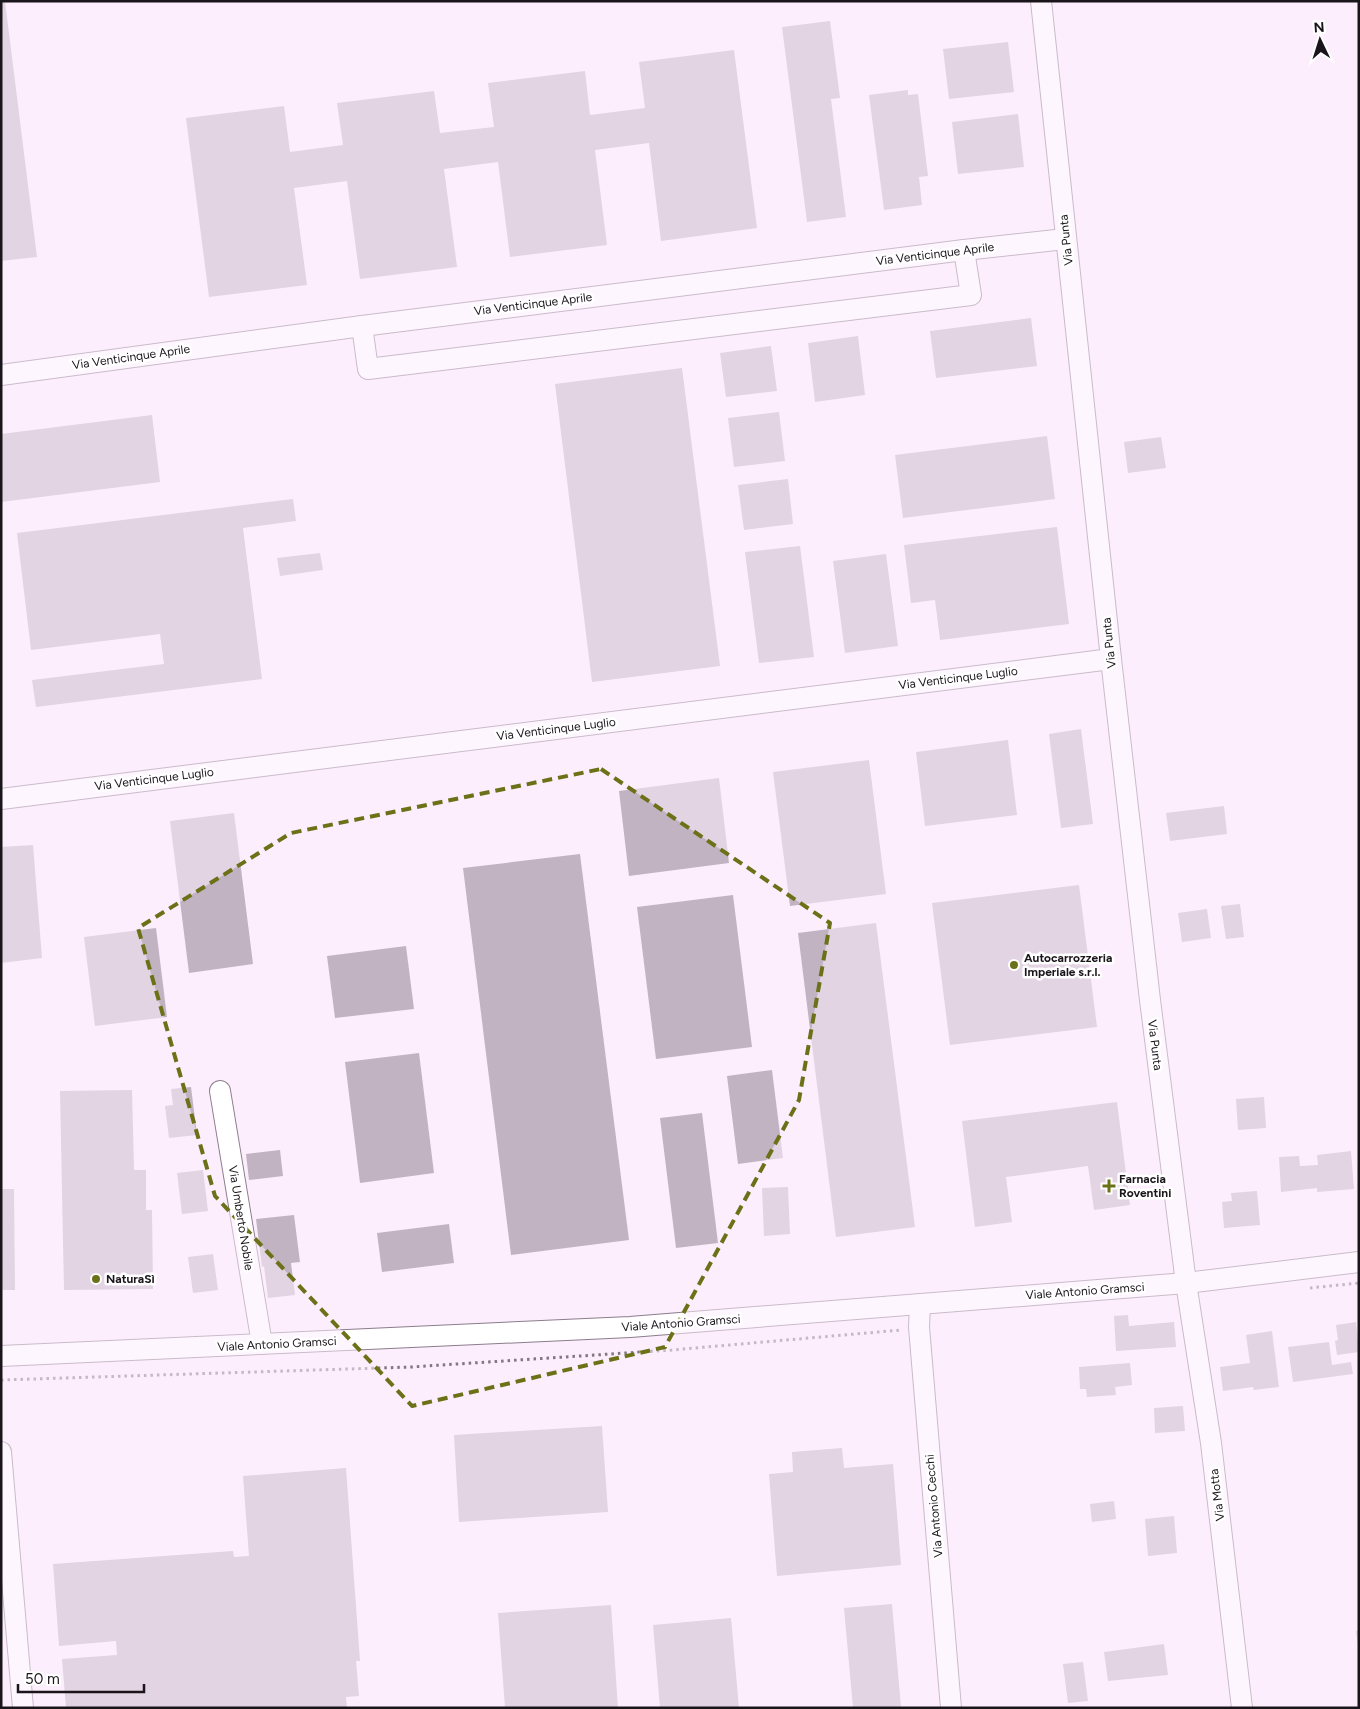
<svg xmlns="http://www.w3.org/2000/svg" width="1360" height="1709" font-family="Figtree,sans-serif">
<rect width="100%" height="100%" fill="#fdeefe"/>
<g fill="#c2b3c3">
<path d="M1 1H5L37 257 1 261Z"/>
<path d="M830 21 840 98 831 99 846 217 807 222 782 27Z"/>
<path d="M1008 42 1014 92 949 99 943 49Z"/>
<path d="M734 50 757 228 661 241 649 143 595 150 607 245 510 257 498 162 444 169 457 267 360 279 347 181 294 188 307 285 209 297 186 118 284 106 290 152 343 145 337 103 434 91 440 133 494 127 488 83 585 71 590 115 645 108 639 62Z"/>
<path d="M908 90V95L918 94 928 176 919 177 922 205 884 210 869 95Z"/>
<path d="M1018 114 1024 167 958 174 952 122Z"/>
<path d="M1031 318 1037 366 936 378 930 331Z"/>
<path d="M858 336 865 395 815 402 808 343Z"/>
<path d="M771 346 777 391 726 397 720 353Z"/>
<path d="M682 368 720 666 592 682 555 384Z"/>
<path d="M779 412 785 461 734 467 728 418Z"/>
<path d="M152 415 160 482 1 502V434Z"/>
<path d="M1047 436 1055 499 903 518 895 455Z"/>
<path d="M1161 437 1166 468 1128 473 1124 442Z"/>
<path d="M788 479 793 524 744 530 738 485Z"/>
<path d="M293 499 296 521 243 528 262 679 36 707 32 680 164 664 160 634 31 650 17 533Z"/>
<path d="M1057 527 1069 624 940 640 935 600 911 603 904 545Z"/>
<path d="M800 546 814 657 759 663 745 552Z"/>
<path d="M320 553 323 570 280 576 277 558Z"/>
<path d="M886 554 898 646 845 653 833 561Z"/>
<path d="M1081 729 1093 824 1061 828 1049 734Z"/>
<path d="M1008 740 1017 815 925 826 916 752Z"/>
<path d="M869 760 886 894 790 906 773 772Z"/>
<path d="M719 778 729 863 629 876 619 791Z"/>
<path d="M1224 806 1227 834 1170 841 1166 813Z"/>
<path d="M234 813 253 964 189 973 170 821Z"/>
<path d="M33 845 42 958 1 963V847Z"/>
<path d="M580 854 629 1240 511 1255 463 868Z"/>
<path d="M1079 885 1097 1027 950 1045 932 903Z"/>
<path d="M733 895 752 1047 656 1059 637 907Z"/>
<path d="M1240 904 1244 937 1226 939 1221 906Z"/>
<path d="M1207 909 1211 938 1182 942 1178 913Z"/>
<path d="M876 923 915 1227 836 1237 798 933Z"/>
<path d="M156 928 167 1017 95 1026 84 937Z"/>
<path d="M406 946 414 1009 335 1018 327 956Z"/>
<path d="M419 1053 434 1173 360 1183 345 1062Z"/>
<path d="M772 1070 783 1158 738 1164 727 1076Z"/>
<path d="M191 1087 197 1135 169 1138 165 1106 173 1105 171 1089Z"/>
<path d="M132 1090 134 1170H146V1210H152L153 1289 64 1290 60 1091Z"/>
<path d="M1264 1097 1266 1128 1238 1130 1236 1099Z"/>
<path d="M1117 1102 1130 1205 1094 1210 1088 1166 1006 1177 1012 1222 975 1227 962 1121Z"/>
<path d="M702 1113 718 1243 676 1248 660 1118Z"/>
<path d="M280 1150 283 1176 249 1180 246 1154Z"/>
<path d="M1351 1151 1354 1189 1317 1192V1188L1281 1192 1279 1157 1299 1156 1300 1166 1318 1165 1317 1155Z"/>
<path d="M203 1170 208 1211 182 1214 177 1173Z"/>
<path d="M788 1187 790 1234 764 1236 762 1188Z"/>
<path d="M1 1189H14L15 1290H1Z"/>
<path d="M1257 1191 1260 1225 1224 1228 1222 1202 1232 1201 1231 1193Z"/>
<path d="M294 1215 300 1262 291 1263 295 1295 268 1298 264 1266 262 1267 256 1219Z"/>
<path d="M449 1224 454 1263 382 1272 377 1233Z"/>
<path d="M213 1254 218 1290 193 1293 188 1257Z"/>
<path d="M1128 1315 1129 1326 1174 1322 1176 1347 1116 1351 1114 1316Z"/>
<path d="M1356 1322 1359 1352 1337 1355 1335 1341 1338 1340 1336 1325Z"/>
<path d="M1272 1331 1279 1387 1254 1390 1253 1387 1223 1391 1220 1367 1250 1363 1246 1335Z"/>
<path d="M1329 1342 1332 1365 1351 1362 1353 1374 1293 1382 1288 1347Z"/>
<path d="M1130 1363 1132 1385 1115 1387 1116 1395 1087 1397 1086 1389H1080L1079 1367Z"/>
<path d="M1183 1406 1185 1431 1155 1433 1154 1408Z"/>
<path d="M602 1426 608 1512 459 1522 454 1435Z"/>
<path d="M842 1448 844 1468 893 1464 901 1565 777 1576 769 1474 793 1472 792 1452Z"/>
<path d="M346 1468 360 1661H356L359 1696 346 1697 347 1708H66L62 1659 117 1655 116 1641 59 1646 53 1564 233 1551 234 1557 249 1556 243 1476Z"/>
<path d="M1114 1501 1116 1519 1092 1522 1090 1504Z"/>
<path d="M1174 1516 1177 1553 1148 1556 1145 1519Z"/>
<path d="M892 1604 901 1707 853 1708 844 1608Z"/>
<path d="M611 1605 618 1708H505L498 1613Z"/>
<path d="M731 1618 739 1708H660L653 1625Z"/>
<path d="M1359 1630V1644H1358L1356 1631Z"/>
<path d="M1164 1644 1168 1675 1108 1681 1104 1652Z"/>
<path d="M1083 1662 1088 1701 1068 1703 1063 1664Z"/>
</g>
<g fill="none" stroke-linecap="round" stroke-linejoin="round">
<defs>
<g id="minor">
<path d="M1041 1 1111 659 1150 1000 1186 1283 1211 1443 1242 1708"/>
<path d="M362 326 368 369 971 295 964 250"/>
<path d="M1 375 362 326 964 250 1065 239"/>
<path d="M1 799 1111 659"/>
<path d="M220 1091 262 1344"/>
<path d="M920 1304 919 1327 951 1708"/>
<path d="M1 1356 630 1327 1186 1283 1359 1262"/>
<path d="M1 1452 23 1708"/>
</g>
</defs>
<use href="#minor" stroke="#8b7d8c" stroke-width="22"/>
<g stroke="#807781" stroke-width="3" stroke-dasharray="2.5 4" stroke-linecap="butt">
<path d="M1310 1288 1359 1283"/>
<path d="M1 1380 411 1367 672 1350 901 1330"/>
</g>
<use href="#minor" stroke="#fff" stroke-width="20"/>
</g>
<path d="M0 0H1360V1709H0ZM601 769 830 923 799 1100 665 1347 412 1406 215 1196 138 928 291 833Z" fill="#fdeefe" fill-opacity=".55" fill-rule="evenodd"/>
<path fill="none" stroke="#6a7117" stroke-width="4" stroke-dasharray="10 6" stroke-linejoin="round" d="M601 769 830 923 799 1100 665 1347 412 1406 215 1196 138 928 291 833Z"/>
<g fill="#6a7117" stroke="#fff" stroke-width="2">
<circle cx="1014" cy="965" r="5"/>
<path d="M1106.5 1178.5h5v5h5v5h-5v5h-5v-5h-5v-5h5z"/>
<circle cx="96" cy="1279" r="5"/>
</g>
<g text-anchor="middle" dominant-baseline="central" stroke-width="5" stroke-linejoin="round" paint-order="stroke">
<g font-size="12" fill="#1a151a" stroke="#fff">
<text transform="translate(1066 240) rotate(-96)">Via Punta</text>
<text transform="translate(935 254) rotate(-7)">Via Venticinque Aprile</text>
<text transform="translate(533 304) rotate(-7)">Via Venticinque Aprile</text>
<text transform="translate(131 357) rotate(-8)">Via Venticinque Aprile</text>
<text transform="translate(1109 643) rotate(-96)">Via Punta</text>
<text transform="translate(958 678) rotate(-7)">Via Venticinque Luglio</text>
<text transform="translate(556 729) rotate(-7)">Via Venticinque Luglio</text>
<text transform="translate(154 779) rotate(-7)">Via Venticinque Luglio</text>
<text transform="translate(1155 1045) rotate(83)">Via Punta</text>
<text transform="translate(241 1218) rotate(81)">Via Umberto Nobile</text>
<text transform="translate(1085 1291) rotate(-4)">Viale Antonio Gramsci</text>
<text transform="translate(681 1323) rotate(-4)">Viale Antonio Gramsci</text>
<text transform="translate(277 1344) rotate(-3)">Viale Antonio Gramsci</text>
<text transform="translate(1217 1495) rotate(-97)">Via Motta</text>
<text transform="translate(934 1506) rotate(-95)">Via Antonio Cecchi</text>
</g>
<g font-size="12" font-weight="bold" fill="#1a151a" stroke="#fff" text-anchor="start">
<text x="1024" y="958">Autocarrozzeria<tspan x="1024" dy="14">Imperiale s.r.l.</tspan></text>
<text x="1119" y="1179">Farnacia<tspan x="1119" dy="14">Roventini</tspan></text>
<text x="106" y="1279">NaturaSì</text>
</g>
</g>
<rect width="1360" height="1709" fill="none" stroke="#1a151a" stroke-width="5"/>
<g transform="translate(1320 40) rotate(356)" stroke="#ffffff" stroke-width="4" paint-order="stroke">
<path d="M0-4L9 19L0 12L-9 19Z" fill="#1a151a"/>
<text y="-8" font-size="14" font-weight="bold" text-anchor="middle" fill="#1a151a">N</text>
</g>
<path d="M18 1684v8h126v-8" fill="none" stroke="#1a151a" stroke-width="2.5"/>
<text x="25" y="1684" font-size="15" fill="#1a151a" stroke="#ffffff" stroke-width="4" paint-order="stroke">50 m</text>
</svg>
